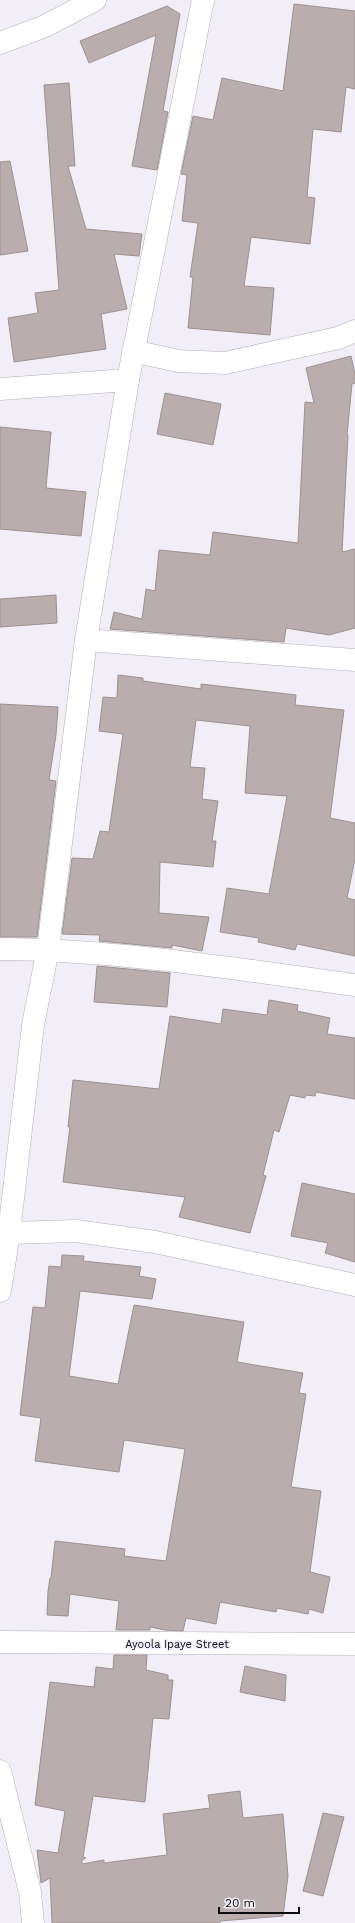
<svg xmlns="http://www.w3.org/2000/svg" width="355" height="1923" font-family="'Work Sans',sans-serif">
<rect width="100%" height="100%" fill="#f1eef7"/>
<g fill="#b9adad" stroke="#9c9190">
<path d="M294 4 355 11V89L346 87 341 132 313 129 307 197 315 198 310 244 251 237 244 286 274 288 270 335 188 328 193 277H190L198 223 182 221 187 175 181 174 193 116 213 120 222 78 283 91Z"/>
<path d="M167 6 180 14 163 111 168 112 157 170 132 166 156 35 89 63 80 41Z"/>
<path d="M69 83 75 166H68L86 229 142 234 139 256 114 254 127 309 101 314 106 349 14 362 8 318 38 313 35 293 59 290 44 85Z"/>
<path d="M10 161 28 251 0 255V162Z"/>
<path d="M351 356 355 374V383L352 384 347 435H348L342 552 355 549V628L329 635 286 628 284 642 110 629 114 612 142 619 146 589 155 591 159 550 210 555 213 532 298 543 305 402 314 403 306 368Z"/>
<path d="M165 393 221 404 213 445 157 434Z"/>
<path d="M0 427 51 432 46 488 86 492 81 536 0 529Z"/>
<path d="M56 595 57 623 0 627V599Z"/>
<path d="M118 675 143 678V681L201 689V684L296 695 295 705 344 710 330 818 355 823V859L347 898 355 900V956L297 944 295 950 258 942 259 938 220 932 227 888 269 894 287 796 245 793 250 726 196 720 190 767 205 768 202 799 218 801 212 841H216L213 867 160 862 159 913 209 917 202 951 172 945V948L99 941 100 935 62 934 72 858 93 859 100 831 109 832 123 734 99 731 103 697 117 698Z"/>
<path d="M0 704 58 707 56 735 49 780 56 781 37 937H0Z"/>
<path d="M97 966 170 973 167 1007 94 1002Z"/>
<path d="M269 1000 298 1005 297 1011 330 1018 327 1034 355 1038V1099L316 1092 315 1096 306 1095 305 1098 290 1095 279 1132 274 1130 263 1175 266 1176 250 1233 179 1217 185 1197 63 1182 70 1127H68L73 1080 159 1089 170 1016 221 1024 223 1009 267 1015Z"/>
<path d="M302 1183 355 1194V1262L325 1253 328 1243 291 1236Z"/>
<path d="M62 1255 84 1256 83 1261 141 1267 139 1276 156 1279 152 1299 80 1291 69 1376 118 1384 134 1305 244 1322 237 1362 303 1373 299 1393 306 1394 291 1487 321 1491 310 1572 330 1577 323 1613 309 1609 308 1614 277 1608 276 1612 220 1602 216 1624 186 1618 183 1631 165 1630 150 1627V1630H116L119 1601 70 1594 68 1616 47 1615 48 1591 50 1578H51L55 1541 125 1549 124 1556 166 1561 185 1449 124 1440 119 1472 35 1461 41 1418 20 1415 33 1307 45 1308 49 1266 61 1267Z"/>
<path d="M114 1655H147L146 1670 168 1675V1680H173L169 1719 153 1718 145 1802 93 1796 83 1857 86 1858 82 1860V1864L104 1860V1863L167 1855 163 1814 210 1808 208 1795 240 1791 243 1818 283 1814 288 1876 283 1916 220 1921V1923H52L50 1878 41 1883 37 1850 58 1853 65 1811 35 1805 50 1682 94 1687 96 1667 113 1669Z"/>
<path d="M245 1666 286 1675 285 1701 240 1692Z"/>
<path d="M323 1813 344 1817 323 1896 303 1891Z"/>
</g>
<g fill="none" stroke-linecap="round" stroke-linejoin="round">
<defs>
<g id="minor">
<path d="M0 43 43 27 95 0"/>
<path d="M133 351 178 361 225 363 338 338 355 331"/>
<path d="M0 389 128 380"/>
<path d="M86 640 355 660"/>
<path d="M0 949C119 950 237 969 355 985"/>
<path d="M9 1233 76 1231 155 1242 355 1285"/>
<path d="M0 1291 9 1233 33 1025 48 949 86 640 128 380 203 0"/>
<path d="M0 1642 355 1644"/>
<path d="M0 1771 30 1892 33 1923"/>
</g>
</defs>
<use href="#minor" stroke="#b2afb8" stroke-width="23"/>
<use href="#minor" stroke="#fff" stroke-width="22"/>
</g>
<g text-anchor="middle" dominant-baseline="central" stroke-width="3" stroke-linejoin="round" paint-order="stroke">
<g font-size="11" fill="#0c0b0e" stroke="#f1eef7">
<text x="177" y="1644">Ayoola Ipaye Street</text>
</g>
</g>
<path d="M219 1907v6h80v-6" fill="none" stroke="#0c0b0e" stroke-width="2"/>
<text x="225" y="1907" font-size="12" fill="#0c0b0e" stroke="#f1eef7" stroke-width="3" paint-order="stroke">20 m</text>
</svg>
